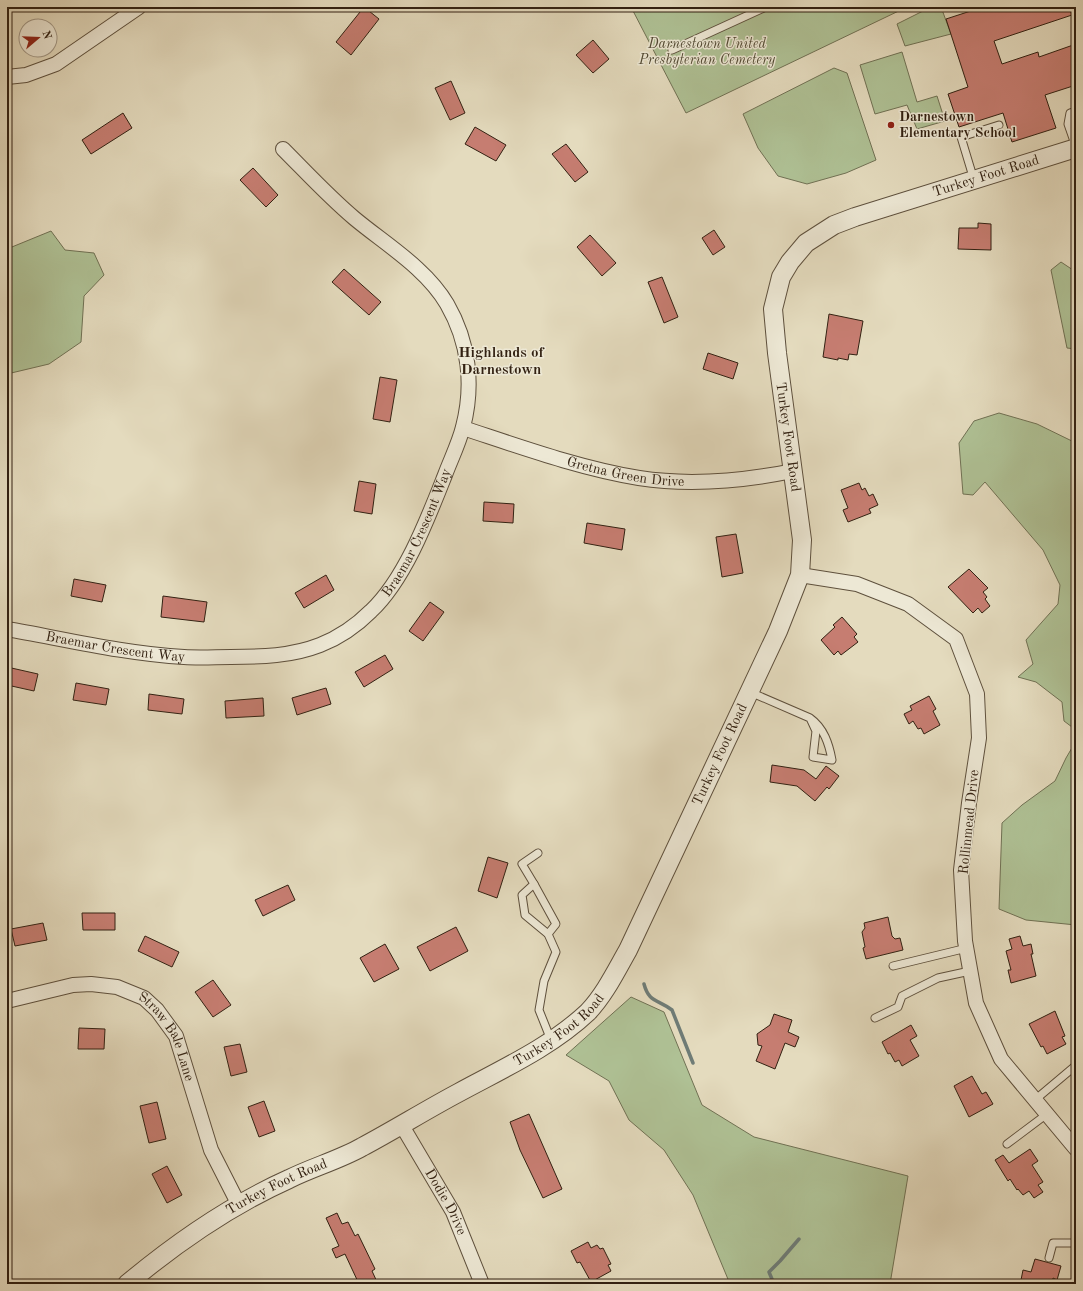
<svg xmlns="http://www.w3.org/2000/svg" width="1083" height="1291" font-family="'Old Standard TT',serif">
<rect width="100%" height="100%" fill="#e4dbbe"/>
<filter id="stains"><feTurbulence type="fractalNoise" baseFrequency=".005" numOctaves="4"/><feColorMatrix values="0 0 0 0 .2 0 0 0 0 .09 0 0 0 0 .02 0 0 0 .5 -.17"/></filter>
<radialGradient id="worn" r=".72"><stop offset=".6" stop-color="#630" stop-opacity="0"/><stop offset="1" stop-color="#630" stop-opacity=".3"/></radialGradient>
<g fill="#afc195" stroke="#707154">
<path d="M631 7H907L686 113Z"/>
<path d="M931 7H941L951 34 905 46 897 24Z"/>
<path d="M902 52 917 102 937 96 945 121 917 129 907 105 875 114 860 65Z"/>
<path d="M834 68 847 73 876 160 846 173 807 184 778 176 758 148 743 114Z"/>
<path d="M51 231 65 250 94 253 104 275 84 296 81 342 49 364 7 374V249Z"/>
<path d="M1061 262 1076 272V349L1067 348 1051 270Z"/>
<path d="M999 413 1037 424 1076 443V730L1064 721 1062 702 1036 682 1018 677 1033 664 1026 640 1058 604 1060 585 1043 550 985 482 973 495 963 494 959 443 974 421Z"/>
<path d="M1076 741V925L1026 920 999 909 1002 823 1022 805 1055 781 1066 758Z"/>
<path d="M631 997 664 1012 702 1105 754 1137 908 1176 890 1284H730L693 1195 664 1150 629 1120 609 1081 566 1055Z"/>
</g>
<g fill="none" stroke-linecap="round" stroke-linejoin="round">
<g stroke="#6f7c76" stroke-width="3.5">
<path d="M644 984C649 1003 658 999 672 1010L693 1063"/>
<path d="M774 1284 769 1272 780 1261 799 1239"/>
</g>
</g>
<g fill="#c67d71" stroke="#322112">
<path d="M364 7 379 19 351 55 336 42Z"/>
<path d="M983 7H1069L1072 15 994 41 1002 64 1038 52 1039 57 1076 44V85L1045 95 1056 128 1012 142 1003 113 959 127 948 94 968 87 946 19Z"/>
<path d="M593 40 609 59 593 73 576 55Z"/>
<path d="M451 81 465 113 450 120 435 88Z"/>
<path d="M123 113 132 128 91 154 82 140Z"/>
<path d="M475 127 506 145 496 161 465 144Z"/>
<path d="M566 144 588 172 575 182 552 154Z"/>
<path d="M253 168 278 195 266 207 240 180Z"/>
<path d="M978 223 991 224V250L958 249 959 228H978Z"/>
<path d="M714 230 725 247 713 255 702 238Z"/>
<path d="M590 235 616 263 602 276 577 247Z"/>
<path d="M344 269 381 302 369 315 332 282Z"/>
<path d="M662 277 678 317 664 323 648 282Z"/>
<path d="M829 314 863 321 857 355 849 354 848 360 838 358V360L823 357Z"/>
<path d="M708 353 738 363 733 379 703 369Z"/>
<path d="M380 377 397 380 390 422 373 419Z"/>
<path d="M359 481 376 484 372 514 354 511Z"/>
<path d="M859 483 862 490 865 488 869 496 873 494 878 505 869 509 871 513 848 522 843 510 848 508 841 490Z"/>
<path d="M484 502 514 504 513 523 483 521Z"/>
<path d="M587 523 625 529 622 550 584 543Z"/>
<path d="M736 534 743 573 722 577 716 537Z"/>
<path d="M969 569 988 588 983 592 987 597 985 599 990 606 982 613 978 608 973 613 948 587Z"/>
<path d="M326 575 334 590 304 608 295 593Z"/>
<path d="M74 579 106 585 102 602 71 596Z"/>
<path d="M163 596 207 602 204 622 161 617Z"/>
<path d="M430 602 444 612 423 641 409 631Z"/>
<path d="M842 617 857 634 854 637 858 642 841 655 838 651 834 655 821 640 835 627 833 625Z"/>
<path d="M385 655 393 669 364 687 355 672Z"/>
<path d="M7 667 38 674 34 691 7 685Z"/>
<path d="M76 683 109 689 106 705 73 700Z"/>
<path d="M326 688 331 704 297 715 292 698Z"/>
<path d="M149 694 184 699 182 714 148 710Z"/>
<path d="M929 696 936 709 933 711 940 725 924 734 921 728 918 729 913 721 909 724 904 714 912 710 910 706Z"/>
<path d="M263 698 264 716 226 718 225 701Z"/>
<path d="M772 765 804 770 816 779 826 766 839 776 829 789 827 787 815 801 797 786 770 782Z"/>
<path d="M488 857 508 863 497 898 478 891Z"/>
<path d="M288 885 295 900 263 916 255 900Z"/>
<path d="M82 913H115V930H83Z"/>
<path d="M888 917 892 936 895 939 900 938 903 950 866 959 863 948 865 947 862 932 865 928 864 923Z"/>
<path d="M43 923 47 940 15 946 11 929Z"/>
<path d="M456 927 468 951 430 971 417 947Z"/>
<path d="M145 936 179 952 172 967 138 951Z"/>
<path d="M1020 936 1023 946 1031 944 1033 954H1031L1036 976 1011 983 1008 970H1011L1006 951 1012 949 1009 939Z"/>
<path d="M385 944 399 969 374 982 360 958Z"/>
<path d="M213 980 231 1005 213 1017 195 992Z"/>
<path d="M1055 1011 1065 1036 1062 1037 1066 1044 1047 1054 1043 1046 1041 1047 1029 1024Z"/>
<path d="M774 1014 792 1020 788 1032 799 1037 795 1047 785 1043 775 1069 756 1061 762 1046 758 1045 757 1034 770 1025Z"/>
<path d="M911 1025 917 1036 910 1040 919 1056 902 1066 899 1060 895 1062 890 1053 888 1054 882 1042Z"/>
<path d="M79 1028 105 1029 104 1049H78Z"/>
<path d="M240 1044 247 1072 231 1076 224 1047Z"/>
<path d="M972 1076 982 1094 986 1092 993 1104 969 1117 954 1086Z"/>
<path d="M264 1101 275 1131 259 1137 248 1107Z"/>
<path d="M157 1102 166 1139 149 1143 140 1106Z"/>
<path d="M529 1114 562 1189 543 1198 520 1150 510 1122Z"/>
<path d="M1030 1149 1038 1161 1032 1165 1043 1182 1038 1185 1043 1192 1034 1198 1029 1191 1023 1195 1018 1189 1017 1190 1010 1179 1008 1181 995 1160 1003 1155 1009 1163Z"/>
<path d="M167 1166 182 1195 167 1203 152 1174Z"/>
<path d="M337 1213 342 1224 348 1222 355 1236 358 1234 375 1269 372 1271 378 1284H359L345 1254 336 1258 332 1249 339 1246 326 1218Z"/>
<path d="M588 1242 591 1248 597 1245 600 1249 603 1248 611 1264 608 1265 611 1271 591 1282 580 1262 577 1263 571 1251Z"/>
<path d="M1035 1259 1061 1266 1057 1280 1053 1278 1052 1284H1029V1283L1021 1280 1023 1270 1031 1272Z"/>
</g>
<g fill="none" stroke-linecap="round" stroke-linejoin="round">
<defs>
<g id="service">
<path d="M672 50 766 7"/>
<path d="M1076 147 1068 124 1070 113 1076 111"/>
<path d="M974 180 961 137 999 125"/>
<path d="M750 692 810 718 816 731 813 757 832 760C829 744 824 728 810 718"/>
<path d="M538 853 522 864 534 884 522 895 525 915 548 934 556 952 544 981 539 1010 551 1040"/>
<path d="M534 884 556 924 548 934"/>
<path d="M893 966 967 948"/>
<path d="M875 1018 898 1007 902 996 938 978 970 971"/>
<path d="M1036 1099 1074 1067"/>
<path d="M1007 1144 1047 1114"/>
<path d="M1049 1258 1053 1243H1076"/>
</g>
<g id="minor">
<path d="M7 77 26 75 56 64 139 7"/>
<path id="s1" d="M463 428C521 447 579 468 639 478 690 486 743 481 793 471"/>
<path d="M800 575 857 584 908 604 956 639 977 694 979 738 969 803 961 870 965 941 976 1003 1001 1059 1076 1149"/>
<path id="s2" d="M7 629C64 639 127 654 184 657 200 658 216 657 231 657 261 657 292 656 320 645 338 638 357 625 371 611 405 579 428 518 445 475 451 459 459 443 463 427 474 385 469 342 447 304 426 268 385 244 354 218 329 197 306 172 283 149"/>
<path id="s3" d="M7 1001 73 985 91 984 117 987 144 998 157 1010 176 1036 211 1150 239 1205"/>
<path id="s4" d="M401 1124 453 1212 482 1284"/>
</g>
<g id="tertiary">
<path id="s5" d="M127 1284C176 1243 231 1205 289 1179 313 1167 339 1160 362 1147 394 1130 426 1110 458 1093 502 1069 551 1047 588 1012 605 994 616 971 628 950L778 631 800 575 802 540 777 353 773 309 781 277 790 262 806 243 834 225 855 217 1076 148"/>
</g>
</defs>
<use href="#service" stroke="#5e503d" stroke-width="9"/>
<use href="#minor" stroke="#5e503d" stroke-width="16"/>
<use href="#tertiary" stroke="#5e503d" stroke-width="20"/>
<use href="#service" stroke="#ede8d5" stroke-width="7"/>
<use href="#minor" stroke="#ede8d5" stroke-width="14"/>
<use href="#tertiary" stroke="#ede8d5" stroke-width="18"/>
</g>
<circle fill="#8f2418" stroke="#ede8d5" stroke-width="1.5" cx="891" cy="125" r="4"/>
<g text-anchor="middle" dominant-baseline="central" stroke-width="3" stroke-linejoin="round" paint-order="stroke">
<g font-size="14" font-style="italic" fill="#514933" stroke="#ede8d5">
<text x="707" y="44">Darnestown United<tspan x="707" dy="16">Presbyterian Cemetery</tspan></text>
</g>
<g font-size="14" font-weight="bold" fill="#322112" stroke="#ede8d5" text-anchor="start">
<text x="899" y="117">Darnestown<tspan x="899" dy="16">Elementary School</tspan></text>
</g>
<g font-size="14" fill="#322112" stroke="#ede8d5">
<text stroke="none"><textPath href="#s5" startOffset="1560">Turkey Foot Road</textPath></text>
<text transform="translate(788 437) rotate(82)">Turkey Foot Road</text>
<text stroke="none"><textPath href="#s1" startOffset="169">Gretna Green Drive</textPath></text>
<text stroke="none"><textPath href="#s2" startOffset="470">Braemar Crescent Way</textPath></text>
<text stroke="none"><textPath href="#s2" startOffset="110">Braemar Crescent Way</textPath></text>
<text stroke="none"><textPath href="#s5" startOffset="827">Turkey Foot Road</textPath></text>
<text transform="translate(969 822) rotate(-84)">Rollinmead Drive</text>
<text stroke="none"><textPath href="#s5" startOffset="503">Turkey Foot Road</textPath></text>
<text stroke="none"><textPath href="#s3" startOffset="187">Straw Bale Lane</textPath></text>
<text stroke="none"><textPath href="#s5" startOffset="179">Turkey Foot Road</textPath></text>
<text stroke="none"><textPath href="#s4" startOffset="90">Dodie Drive</textPath></text>
</g>
<g font-size="15" font-weight="bold" fill="#322112" stroke="#ede8d5">
<text x="501" y="353">Highlands of<tspan x="501" dy="17">Darnestown</tspan></text>
</g>
</g>
<rect width="1083" height="1291" fill="none" stroke="#e4dbbe" stroke-width="24"/>
<rect x="8" y="8" width="1067" height="1275" fill="none" stroke="#322112" stroke-width="2"/>
<rect x="12" y="12" width="1059" height="1267" fill="none" stroke="#322112"/>
<g transform="translate(38 38) rotate(71)"><circle r="19" fill="#ede8d5" stroke="#a29887"/>
<path d="M0-3L7 15L0 10L-7 15Z" fill="#8f2418"/>
<text y="-6" font-size="11" font-weight="bold" text-anchor="middle" fill="#322112">N</text>
</g>
<rect width="100%" height="100%" filter="url(#stains)"/>
<rect width="100%" height="100%" fill="url(#worn)"/>
</svg>
